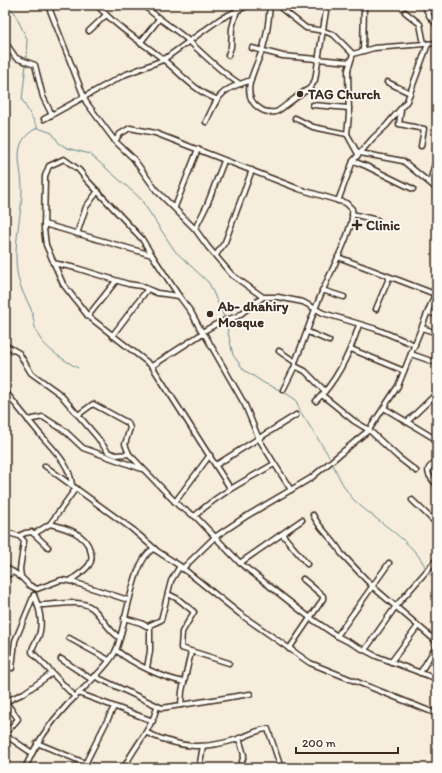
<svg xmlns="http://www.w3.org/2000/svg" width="442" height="773" font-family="Itim,sans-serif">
<rect width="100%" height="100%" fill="#f7eddc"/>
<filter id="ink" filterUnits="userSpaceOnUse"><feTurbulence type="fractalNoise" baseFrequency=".025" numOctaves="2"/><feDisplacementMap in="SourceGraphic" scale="8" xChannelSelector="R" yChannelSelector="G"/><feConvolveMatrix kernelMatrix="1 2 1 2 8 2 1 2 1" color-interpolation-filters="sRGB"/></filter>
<g filter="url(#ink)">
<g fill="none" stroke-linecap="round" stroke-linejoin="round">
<g stroke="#628a8f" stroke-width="1">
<path d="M8 5 14 12 27 39 26 61"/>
<path d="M26 64 22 100 38 128 52 133 59 143 67 148 90 154 140 198 175 251 209 283 225 319"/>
<path d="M37 128C8 143 23 167 22 191 21 224 9 258 22 290 24 296 28 301 30 307 34 314 33 323 36 330 41 347 64 360 78 368"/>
<path d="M226 323 233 355 244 370 264 383 284 392 296 400 300 411 329 456"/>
<path d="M333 465C339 477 345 491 355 501 375 520 416 543 426 569"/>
<path d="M427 572 437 580"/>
</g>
<defs>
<g id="minor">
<path d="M48 5 86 102 115 141 133 158 156 190 195 229 208 247 232 275 263 297H278L303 302 323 313 376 329 415 345"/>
<path d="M97 5C116 27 142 42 164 60 181 74 195 91 216 99"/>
<path d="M144 5 148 9 157 5"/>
<path d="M270 5C269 18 268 31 264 44 260 63 236 93 259 108 264 112 269 113 276 112 278 112 301 93 307 90 311 88 313 83 315 80L326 11"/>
<path d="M277 5 306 28 324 31 334 35 353 54 374 48 437 43"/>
<path d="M424 5 430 17 437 25"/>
<path d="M148 9C161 21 177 30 190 42 206 57 221 72 240 84L251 80"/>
<path d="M405 12 420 24 424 44"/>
<path d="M89 31 106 15"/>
<path d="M5 42 16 58 35 65 43 97 52 115"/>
<path d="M140 43 159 19"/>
<path d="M252 48 283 56 350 62"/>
<path d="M363 51 364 7"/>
<path d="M353 54 348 70 349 115 347 134 358 154"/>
<path d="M228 55 231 47 232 28 237 10"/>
<path d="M387 82 410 93"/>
<path d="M313 105 349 108"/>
<path d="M401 110 399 124 424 129 421 146"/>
<path d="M295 118 313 127 347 134"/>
<path d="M44 119 124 75 163 60 220 19 249 5"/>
<path d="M206 122C215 103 218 91 240 84"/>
<path d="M115 141 120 134 130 128 155 133 299 189 346 203 352 209C356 225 330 273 323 290 312 314 305 339 295 362V366L305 371 325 391"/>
<path d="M360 153 403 161 437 189"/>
<path d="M353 161 366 166 413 189"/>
<path d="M430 182 436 160"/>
<path d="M338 201 353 161 373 138 386 126 407 101 428 44"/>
<path d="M175 207 198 149"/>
<path d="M352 214 377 220"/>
<path d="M44 224 152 255 179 296 191 312 203 334"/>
<path d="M195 229 207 205 224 161"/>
<path d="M77 234 86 207 98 191"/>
<path d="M152 255 142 239 86 179 79 170 64 159 49 166 45 176 44 229 46 245 63 284 88 316 152 366 230 488"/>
<path d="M216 255 225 242 252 170"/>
<path d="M53 263 76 268 128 284 141 286 157 293 179 296"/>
<path d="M322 290 344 297"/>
<path d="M376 309 389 278"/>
<path d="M428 312 437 315"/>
<path d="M88 316 116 281"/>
<path d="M422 328 437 333"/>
<path d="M202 332 220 322 238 316 263 297"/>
<path d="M308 332 329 341"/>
<path d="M112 336 147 290"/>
<path d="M5 345 19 353 31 373 60 394 97 437 108 452 116 455 129 454"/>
<path d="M351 349 404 371"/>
<path d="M279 351 295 362"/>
<path d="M411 354 437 363"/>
<path d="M152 366 200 335H205L245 405 259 439 291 490"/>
<path d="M283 390 295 366"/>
<path d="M5 391C15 404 25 416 35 428 48 445 70 462 72 485"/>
<path d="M322 395 354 421 369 430 398 457 416 471"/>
<path d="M316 401C338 380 350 353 359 325"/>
<path d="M384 408 437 440"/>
<path d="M78 415 93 404 128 423 130 428 125 444 129 454 179 506 196 517"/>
<path d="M28 420 43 417 65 431 83 448 142 469"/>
<path d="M407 422 437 393"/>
<path d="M437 463C422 468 429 477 437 485"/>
<path d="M274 464C247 480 219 493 196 515V517L240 563 309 617 337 636 376 656 437 679"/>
<path d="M216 465 296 415"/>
<path d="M45 466 132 529 155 549"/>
<path d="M412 500 437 524"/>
<path d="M175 502 210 455"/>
<path d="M313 515C320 530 334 539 341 553L373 587 437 642"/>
<path d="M50 524 76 488"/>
<path d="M5 532 19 536 24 541 20 569 21 577"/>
<path d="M34 534 50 524C66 528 85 533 90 550 92 555 92 561 89 565 85 571 76 576 70 581"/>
<path d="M282 534 307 564"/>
<path d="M19 536 25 533 32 532 48 547"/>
<path d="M240 563 302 520"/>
<path d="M5 567 21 577 29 585 37 589 61 580 70 581 128 600"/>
<path d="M182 569 215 537 245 517 311 478 369 430 398 386 435 294 338 257"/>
<path d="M5 576 13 572"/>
<path d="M168 594 178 599 194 612 182 632 181 648 229 663"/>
<path d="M34 595C39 607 43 623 39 635 37 642 32 645 32 652L75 697"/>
<path d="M39 605C53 606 80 598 92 608 103 617 107 630 120 638"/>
<path d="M124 618 141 623 150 628V651L147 668"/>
<path d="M148 626 161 620 171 581 180 566"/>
<path d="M337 636 389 563"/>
<path d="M69 638 109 660"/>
<path d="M289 649 323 599V596L303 579"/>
<path d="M116 650C133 664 163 678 184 682"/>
<path d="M365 650 396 606 437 559"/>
<path d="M61 659 91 679"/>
<path d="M391 662 418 626"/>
<path d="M12 668 15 641 34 595"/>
<path d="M420 673 437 645"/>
<path d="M94 676 162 708 250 694"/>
<path d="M78 693 153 721"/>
<path d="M5 702 24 693 51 674"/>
<path d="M6 702 18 719 7 732V736L32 753"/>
<path d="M181 705 182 691 191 652"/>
<path d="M147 733C181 748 202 750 238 739 247 736 258 729 268 729L281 768"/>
<path d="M239 738 244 755 240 768"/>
<path d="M37 743 97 768"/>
<path d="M25 768C35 745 50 723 67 705 79 692 110 665 116 650 125 631 133 556 154 549L180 566 240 614 310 663 437 714"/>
<path d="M83 768 114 707"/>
<path d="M124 768C134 746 151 731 157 707"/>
<path d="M199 768 203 746"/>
</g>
</defs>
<use href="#minor" stroke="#3b2a1e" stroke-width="7"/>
<use href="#minor" stroke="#fdfcf7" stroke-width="4"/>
</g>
</g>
<g fill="#3b2a1e" stroke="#fdfcf7" stroke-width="1.5">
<circle cx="300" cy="94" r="4"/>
<path d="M355 219h4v4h4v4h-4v4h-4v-4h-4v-4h4z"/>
<circle cx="210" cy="314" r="4"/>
</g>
<g text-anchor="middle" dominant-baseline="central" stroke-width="3.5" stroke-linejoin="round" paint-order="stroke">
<g font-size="14" font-weight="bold" fill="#3b2a1e" stroke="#fdfcf7" text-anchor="start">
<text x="308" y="94">TAG Church</text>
<text x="366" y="225">Clinic</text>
<text x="218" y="306">Ab- dhahiry<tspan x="218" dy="16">Mosque</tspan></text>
</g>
</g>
<rect width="442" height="773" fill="none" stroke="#fdfcf7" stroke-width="20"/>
<rect x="10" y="10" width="422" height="753" fill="none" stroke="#3b2a1e" stroke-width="1.5" filter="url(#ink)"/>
<path d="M296 747v6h102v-6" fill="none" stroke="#3b2a1e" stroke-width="2"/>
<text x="302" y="747" font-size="12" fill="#3b2a1e" stroke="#fdfcf7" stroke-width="3" paint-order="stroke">200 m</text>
</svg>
